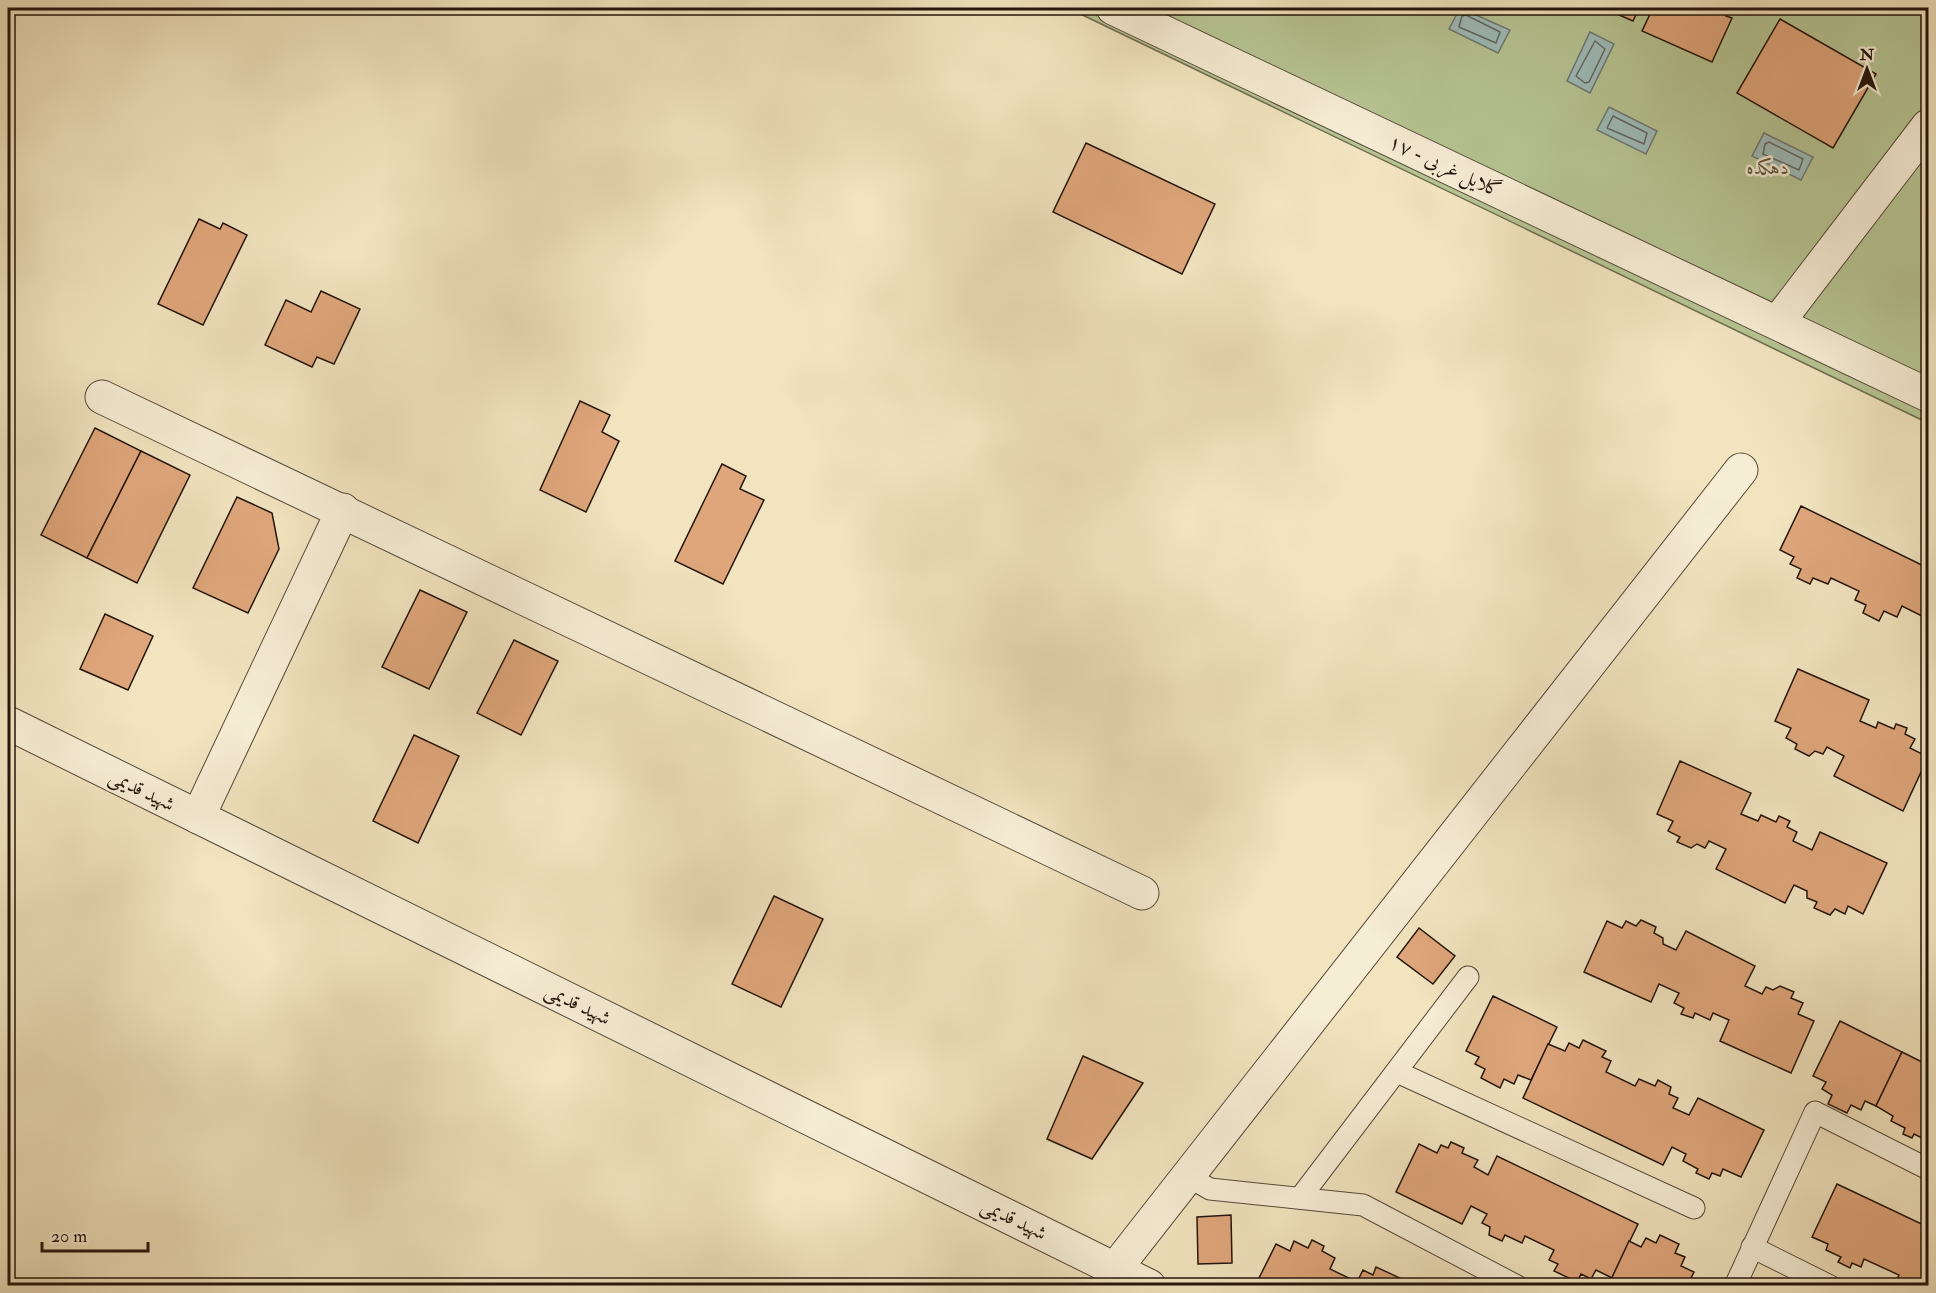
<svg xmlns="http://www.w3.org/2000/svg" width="1936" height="1293" font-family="'IM FELL Double Pica',Amiri,serif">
<rect width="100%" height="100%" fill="#f1e4bf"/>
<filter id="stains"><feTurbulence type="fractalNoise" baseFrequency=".00333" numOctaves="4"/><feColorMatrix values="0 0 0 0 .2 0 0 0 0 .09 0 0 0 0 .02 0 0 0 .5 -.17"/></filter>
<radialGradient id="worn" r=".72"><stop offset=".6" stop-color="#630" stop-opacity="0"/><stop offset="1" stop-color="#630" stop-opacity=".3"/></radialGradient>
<path fill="#b7c594" stroke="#6e6d50" stroke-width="1.5" d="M1068 8H1928V423Z"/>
<g fill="#9ebcba" stroke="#6d7974" stroke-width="1.5">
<path d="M1460 8 1510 30 1498 53 1449 29Z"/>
<path d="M1590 32 1614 44 1590 93 1567 81Z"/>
<path d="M1609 107 1657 131 1646 154 1597 130Z"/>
<path d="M1764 133 1813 157 1801 180 1752 156Z"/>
</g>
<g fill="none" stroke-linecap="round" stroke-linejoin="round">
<g stroke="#616863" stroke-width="1.5">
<path d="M1466 15 1500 32 1496 43 1459 27 1462 16Z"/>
<path d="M1595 41 1605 49 1589 82 1585 83 1576 76Z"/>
<path d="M1613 116 1647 133 1644 144 1607 128Z"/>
<path d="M1769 142 1803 159 1799 170 1763 154 1765 144Z"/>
</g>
</g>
<g fill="#dfa67b" stroke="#24150c" stroke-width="1.5">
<path d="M1603 8H1639L1633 21Z"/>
<path d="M1653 8H1730L1726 16 1732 18 1712 62 1642 31Z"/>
<path d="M1780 19 1876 74 1833 148 1737 93Z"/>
<path d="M1086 143 1215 204 1182 274 1053 212Z"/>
<path d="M199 219 220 229 223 223 247 235 203 325 158 304Z"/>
<path d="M321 291 360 309 334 364 317 357 312 367 265 345 286 300 311 312Z"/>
<path d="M580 401 610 415 602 432 619 441 586 512 540 490Z"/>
<path d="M95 428 141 451 87 558 41 535Z"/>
<path d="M141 451 190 475 137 583 87 558Z"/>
<path d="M722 464 746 476 740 489 764 500 723 584 675 561Z"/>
<path d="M237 497 272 513 279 549 248 613 193 588Z"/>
<path d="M1801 506 1928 568V619L1902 606 1897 617 1884 611 1879 621 1863 613 1866 605 1855 600 1859 591 1831 578 1828 584 1813 578 1810 584 1797 578 1801 569 1790 564 1794 557 1780 550Z"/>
<path d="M420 590 467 612 429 689 382 667Z"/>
<path d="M105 614 153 636 128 690 80 669Z"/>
<path d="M514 640 558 661 521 735 477 713Z"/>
<path d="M1798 669 1869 700 1860 721 1876 728 1878 722 1894 729 1896 724 1907 728 1905 734 1915 739 1910 748 1928 757 1903 811 1834 776 1844 756 1827 747 1823 754 1815 751 1809 756 1795 749 1797 744 1786 738 1791 728 1775 721Z"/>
<path d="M414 735 459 756 418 843 373 821Z"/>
<path d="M1680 761 1751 793 1741 814 1758 821 1761 815 1776 822 1779 816 1790 821 1787 827 1797 832 1793 841 1812 850 1820 832 1887 863 1863 914 1848 906 1845 914 1835 909 1830 915 1814 908 1817 902 1807 898V891L1794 885 1785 903 1716 869 1726 849 1709 841 1705 848 1697 844 1691 848 1677 842 1680 837 1668 831 1673 821 1657 814Z"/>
<path d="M774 896 823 919 781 1007 732 984Z"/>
<path d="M1641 920 1656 927 1654 933 1663 938V944L1676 950 1686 931 1755 966 1745 986 1762 994 1766 987 1773 990 1780 986 1794 992 1791 998 1803 1003 1798 1014 1814 1021 1791 1073 1720 1041 1729 1020 1713 1013 1710 1020 1695 1013 1693 1018 1681 1014 1684 1008 1674 1003 1679 993 1659 984 1651 1002 1584 972 1607 921 1622 928 1626 921 1636 926Z"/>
<path d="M1419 928 1455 956 1433 984 1397 957Z"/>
<path d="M1493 996 1557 1027 1531 1080 1518 1075 1514 1084 1504 1079 1500 1088 1481 1078 1485 1069 1475 1064 1479 1057 1466 1051Z"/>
<path d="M1840 1021 1902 1052 1876 1106 1865 1101 1861 1110 1851 1105 1847 1113 1828 1104 1832 1095 1822 1089 1826 1082 1813 1076Z"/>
<path d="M1583 1040 1606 1051 1602 1057 1611 1061 1606 1072 1635 1086 1639 1079 1655 1086 1658 1080 1671 1087 1669 1094 1678 1098 1673 1108 1689 1115 1698 1098 1764 1130 1741 1177 1723 1169 1720 1176 1712 1173 1709 1179 1696 1173 1698 1169 1683 1161 1686 1154 1672 1147 1663 1165 1523 1098 1548 1044 1565 1051 1569 1043 1579 1048Z"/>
<path d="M1902 1052 1928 1065V1131L1926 1130 1922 1138 1914 1134 1912 1138 1903 1134 1905 1128 1891 1121 1893 1116 1876 1106Z"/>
<path d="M1083 1056 1143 1083 1092 1159 1047 1139Z"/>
<path d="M1451 1142 1464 1148 1462 1153 1478 1160 1474 1167 1488 1175 1497 1156 1638 1224 1612 1278 1596 1270 1591 1279 1581 1274 1577 1282 1554 1271 1558 1264 1549 1260 1554 1250 1525 1236 1522 1243 1505 1235 1502 1241 1489 1235 1490 1227 1482 1223 1487 1214 1471 1206 1462 1224 1396 1192 1419 1144 1437 1153 1441 1145 1448 1148Z"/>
<path d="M1837 1184 1928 1227V1286H1900L1895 1283 1899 1275 1864 1259 1861 1267 1852 1263 1850 1268 1838 1262 1841 1257 1826 1250 1828 1244 1812 1237Z"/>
<path d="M1231 1215 1232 1263 1198 1264 1197 1217Z"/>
<path d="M1660 1235 1679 1244 1675 1253 1685 1257 1681 1266 1694 1272 1687 1286H1608L1629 1241 1641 1247 1646 1238 1656 1243Z"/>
<path d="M1312 1240 1324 1246 1322 1251 1335 1258 1330 1269 1357 1282 1363 1270 1373 1275 1376 1267 1400 1278 1396 1286H1255L1276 1244 1290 1251 1294 1241 1308 1248Z"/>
</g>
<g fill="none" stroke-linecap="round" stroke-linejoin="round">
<defs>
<g id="service">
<path d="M1397 1072 1694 1208"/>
<path d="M1189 1177 1210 1189 1363 1205 1517 1286"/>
<path d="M1300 1198 1468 977"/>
<path d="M1752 1247 1830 1286"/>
<path d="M1735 1286 1815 1112 1928 1169"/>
</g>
<g id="minor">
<path d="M1113 8 1928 395"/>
<path d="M102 397 1142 893"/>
<path d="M198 817 343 510"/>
<path d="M1115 1269 1741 470"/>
</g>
<g id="tertiary">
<path d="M1778 322 1928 126"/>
<path d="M8 723 1149 1286"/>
</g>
</defs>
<use href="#service" stroke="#574939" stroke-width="23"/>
<use href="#minor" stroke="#574939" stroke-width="35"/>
<use href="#tertiary" stroke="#574939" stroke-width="35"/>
<use href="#service" stroke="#f6edd5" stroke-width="21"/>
<use href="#minor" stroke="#f6edd5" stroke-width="33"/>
<use href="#tertiary" stroke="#f6edd5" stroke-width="33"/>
</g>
<g text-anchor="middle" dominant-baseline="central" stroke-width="5" stroke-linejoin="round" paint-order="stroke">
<g font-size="20" fill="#24150c" stroke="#f6edd5">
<text transform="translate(1445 166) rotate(25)">گلایل غربی - ۱۷</text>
<text transform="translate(142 790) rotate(26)">شهید قدیمی</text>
<text transform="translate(578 1004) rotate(26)">شهید قدیمی</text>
<text transform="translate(1014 1219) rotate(26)">شهید قدیمی</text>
</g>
<g font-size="20" font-style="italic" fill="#57533c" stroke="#f6edd5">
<text x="1768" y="167">دهکده</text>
</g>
</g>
<rect width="1936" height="1293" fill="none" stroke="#f1e4bf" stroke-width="30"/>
<rect x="9" y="9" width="1918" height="1275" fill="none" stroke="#24150c" stroke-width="3"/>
<rect x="15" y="15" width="1906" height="1263" fill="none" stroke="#24150c" stroke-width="1.5"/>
<g transform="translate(1867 69)" stroke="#f6edd5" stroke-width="4.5" paint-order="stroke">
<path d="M0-4.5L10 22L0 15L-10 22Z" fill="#24150c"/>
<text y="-9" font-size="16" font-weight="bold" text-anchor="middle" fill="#24150c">N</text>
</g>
<path d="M42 1242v9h106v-9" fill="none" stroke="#24150c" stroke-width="3"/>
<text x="51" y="1242" font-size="18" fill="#24150c" stroke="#f6edd5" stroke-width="4.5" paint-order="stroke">20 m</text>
<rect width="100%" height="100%" filter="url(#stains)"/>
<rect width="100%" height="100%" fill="url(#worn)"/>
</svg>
